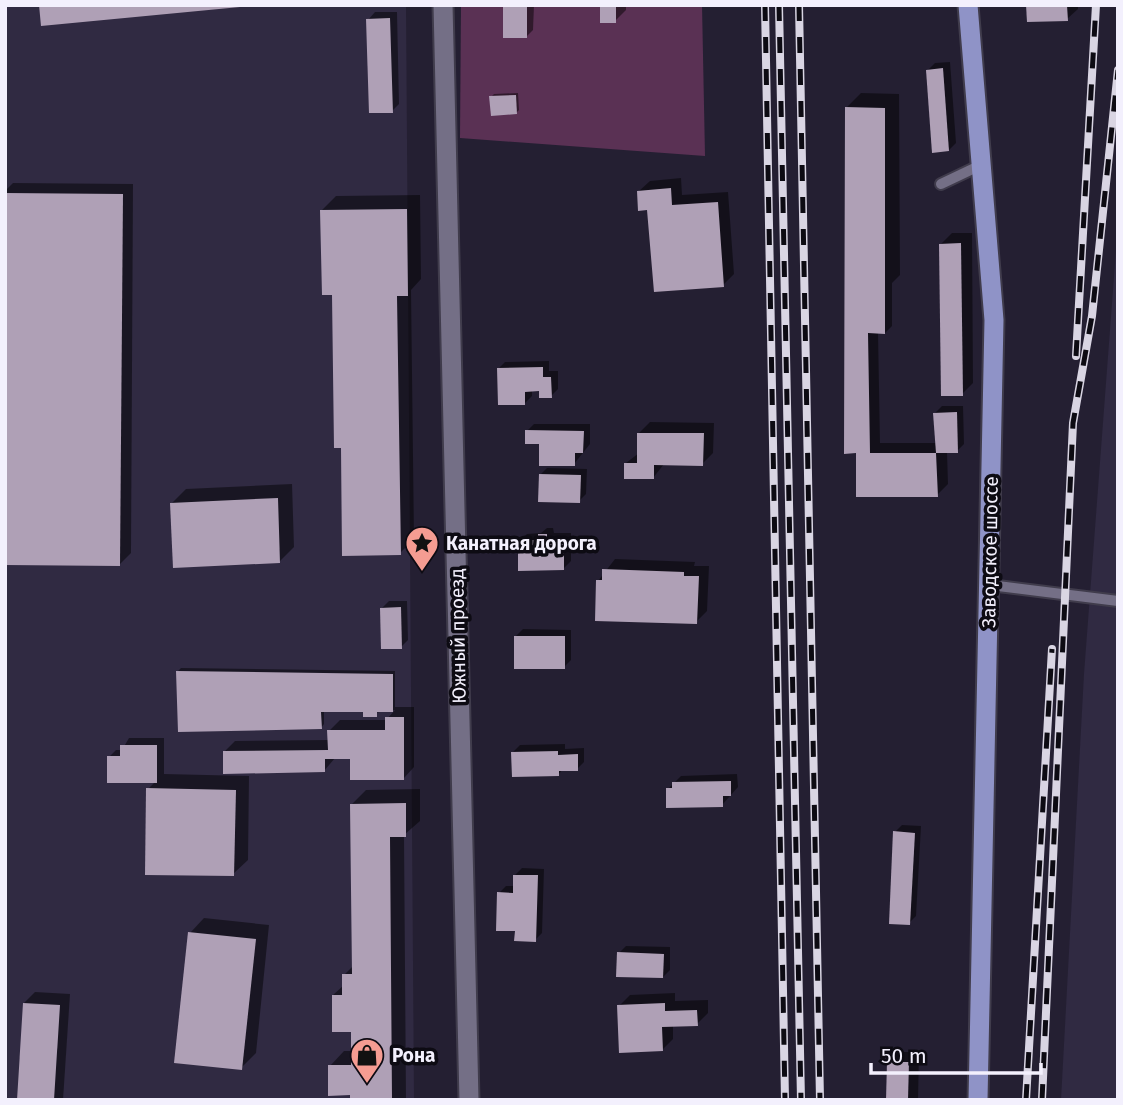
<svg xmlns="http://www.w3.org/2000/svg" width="1123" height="1105" font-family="'Fira Sans',sans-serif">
<rect width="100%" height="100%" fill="#241f32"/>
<g fill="#302a42">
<path d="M5 5H406L414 1100H5Z"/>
<path d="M1118 224V1100H1061L1084 674Z"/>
</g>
<path fill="#5a3154" d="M461 5H702L705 156 460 138Z"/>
<g fill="#0007">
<path d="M505 5H534L533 30 526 37Z"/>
<path d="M602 5H626V10L615 21Z"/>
<path d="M1028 5H1078V9L1067 19Z"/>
<path d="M375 12H397L399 104 392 111 368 20Z"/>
<path d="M950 62 956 143 949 150 928 70 935 63Z"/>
<path d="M518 93 519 110 516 113 491 97 494 94Z"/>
<path d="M861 93 899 94 900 275 892 283V326L885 333 878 332 880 443H937L935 413 942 406H963L964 444 957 451 947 452 948 484 937 495 858 452H846L847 107Z"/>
<path d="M681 178 682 195 728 192 734 274 723 285 649 208 639 191 650 181Z"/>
<path d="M13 183 133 184 131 553 120 564 5 563V191Z"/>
<path d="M420 195 421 279 411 290 414 539 400 553 343 446 333 293 322 210 336 196Z"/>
<path d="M952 233H972L973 383 962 394 941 244Z"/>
<path d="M549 361V371H558V389L551 396 541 389 532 390V396L525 403 498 369 505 362Z"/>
<path d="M650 422 714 423 713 453 702 464H664L653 478 626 463 639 453V433Z"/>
<path d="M534 424H590V444L574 464 527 431Z"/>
<path d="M547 468 587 469 586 494 579 501 540 475Z"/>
<path d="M292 484 294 547 280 561 172 503 186 489Z"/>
<path d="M547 528H553L554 533H571V561L564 568 520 541 527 534 541 533Z"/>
<path d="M615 559 695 562 694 566H709L707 611 696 622 598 581Z"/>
<path d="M389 601H407L408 640 401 647 382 608Z"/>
<path d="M523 629 571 630V660L564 667 516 636Z"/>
<path d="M181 668 395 671V707H414V767L404 778 352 757 335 758 324 771 224 752 235 741 329 740V731L340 720H386L395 710 365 714V710H324V724L321 728 178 671Z"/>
<path d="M129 738H164V774L249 776 248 860 233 874 148 789 155 782 109 757 116 750H122Z"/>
<path d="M565 744V749L584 748V762L577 769H563L558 775 513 752 520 745Z"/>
<path d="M737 774 738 787 722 805 668 789 681 776Z"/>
<path d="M420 789V821L404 835 406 1100H352V1094L330 1066 344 1051H353L352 1030 333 995 344 985V975L354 965 352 804 366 790Z"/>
<path d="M902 825 921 826 916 916 909 923 895 832Z"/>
<path d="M522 868 544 869 542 933 535 940 517 930 499 893 506 886H515V875Z"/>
<path d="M204 918 269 925 256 1053 241 1068 190 933Z"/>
<path d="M626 946 670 947V970L663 977 619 953Z"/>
<path d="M35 992 70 994 63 1100H19L24 1003Z"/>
<path d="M675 993V1001L708 1000V1013L697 1024 673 1025V1039L662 1050 619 1006 630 995Z"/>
<path d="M899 1052H919L918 1100H888L889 1062Z"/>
</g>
<g fill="#afa0b6">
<path d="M39 5H240V7L41 26Z"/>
<rect x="503" y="5" width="24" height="33"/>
<rect x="600" y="5" width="16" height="18"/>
<path d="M1026 5H1067L1068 21 1027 22Z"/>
<path d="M390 18 393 113H369L366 19Z"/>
<path d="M943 68 949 151 932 153 926 70Z"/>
<path d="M516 95 517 114 491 116 489 96Z"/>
<path d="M845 107 885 108V334L868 333 870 453H936L938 497H856V453L844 454Z"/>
<path d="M671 188 672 205 718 202 724 287 654 292 647 210 638 211 637 191Z"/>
<path d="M5 193 123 194 120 566 5 565Z"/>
<path d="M407 209 408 296H397L401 555 342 556 341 448H334L332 295H322L320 210Z"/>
<path d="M961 243 963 396H941L939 244Z"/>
<path d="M543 367V377H551L552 398H539V391L525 392V405H498L497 368Z"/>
<path d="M957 412 958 453H936L933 413Z"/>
<path d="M525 430 584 431 583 453H575V466H539V444H525Z"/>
<path d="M637 433H704L703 466 654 465V479H624V463H637Z"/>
<path d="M539 474 581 475 580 503 538 502Z"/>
<path d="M278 498 280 563 173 568 170 503Z"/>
<path d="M538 534H547V539H564V570L518 571V540H538Z"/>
<path d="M602 569 684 572V576H699L697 624 595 621 596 580H602Z"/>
<path d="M401 607 402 649H381L380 608Z"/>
<rect x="514" y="636" width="51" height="33"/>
<path d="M176 671 393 674V712H377V717H363V712H321L322 729 178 732Z"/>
<path d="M385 717H404V780H350V759H325V772L223 774V751L328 750 327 730H385Z"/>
<path d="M120 745H157V783H107V756H120Z"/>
<path d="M558 751V755L578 754V771H559V776L512 777 511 752Z"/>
<path d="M731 781V796H723V807L666 808V788H672V782Z"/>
<path d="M146 788 236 790 234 876 145 875Z"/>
<path d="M406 803V837H390L392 1100H350V1095L328 1096V1065H351V1032H332V995H342V974H352L350 804Z"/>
<path d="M893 831 915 833 910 925 889 924Z"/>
<path d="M513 875H538L536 942 514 941 515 931H496L497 892 513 893Z"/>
<path d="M188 932 256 939 242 1070 174 1063Z"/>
<path d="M617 952 664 954 663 978 616 977Z"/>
<path d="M23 1003 60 1005 54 1100H17Z"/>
<path d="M665 1003V1011L697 1010 698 1026 662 1027 663 1051 619 1053 617 1005Z"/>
<path d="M887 1062H909L908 1100H886Z"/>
</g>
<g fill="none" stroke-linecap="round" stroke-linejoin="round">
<defs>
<g id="service">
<path d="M941 184 981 165"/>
<path d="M990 585 1118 601"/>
</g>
<path id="minor" d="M443 5 469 1100"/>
<path id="primary" d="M968 5 994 320 978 1100"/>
</defs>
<use href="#service" stroke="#403c4c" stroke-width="14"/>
<use href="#minor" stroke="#403c4c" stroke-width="23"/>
<use href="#primary" stroke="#403c4c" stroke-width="23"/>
<use href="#service" stroke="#746f86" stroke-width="10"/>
<use href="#minor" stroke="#746f86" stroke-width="19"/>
<use href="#primary" stroke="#8f93c7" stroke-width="19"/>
<defs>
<g id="rail">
<path d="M765 5 785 1100"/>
<path d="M779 5 801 1100"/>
<path d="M799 5 820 1100"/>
<path d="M1076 356 1096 5"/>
<path d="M1026 1100 1052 649"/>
<path d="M1042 1100 1073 423 1092 316 1118 70"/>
</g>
</defs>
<use href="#rail" stroke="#d9d5e3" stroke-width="8"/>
<use href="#rail" stroke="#0d0b13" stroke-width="5" stroke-dasharray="16" stroke-linecap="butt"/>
</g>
<defs>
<symbol id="sight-pin" viewBox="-11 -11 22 30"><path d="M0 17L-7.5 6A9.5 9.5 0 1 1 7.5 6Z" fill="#f59c92" stroke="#0d0b13"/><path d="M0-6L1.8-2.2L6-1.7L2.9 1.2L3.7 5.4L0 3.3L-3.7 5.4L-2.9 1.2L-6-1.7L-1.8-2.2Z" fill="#111"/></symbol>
<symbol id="shop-pin" viewBox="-11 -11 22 30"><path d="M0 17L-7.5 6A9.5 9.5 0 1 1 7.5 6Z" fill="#f59c92" stroke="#0d0b13"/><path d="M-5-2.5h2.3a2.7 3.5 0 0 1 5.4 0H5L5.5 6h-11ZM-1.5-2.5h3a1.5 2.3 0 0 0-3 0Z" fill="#111"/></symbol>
</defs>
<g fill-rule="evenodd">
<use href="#sight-pin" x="403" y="524" width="38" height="52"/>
<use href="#shop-pin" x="348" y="1036" width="38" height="52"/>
</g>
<g text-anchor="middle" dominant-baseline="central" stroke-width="7" stroke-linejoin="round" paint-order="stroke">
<g font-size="19" font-weight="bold" fill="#f3f0fd" stroke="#0d0b13" text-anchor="start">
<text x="446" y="543">Канатная дорога</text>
<text x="392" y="1055">Рона</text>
</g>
<g font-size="19" fill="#f3f0fd" stroke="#0d0b13">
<text transform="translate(990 552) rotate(-89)">Заводское шоссе</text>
<text transform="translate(458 636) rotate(-91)">Южный проезд</text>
</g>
</g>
<rect width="1123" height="1105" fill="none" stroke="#f3f0fd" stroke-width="14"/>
<path d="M871 1063v10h170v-10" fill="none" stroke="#f3f0fd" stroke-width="3.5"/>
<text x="881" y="1063" font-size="21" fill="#f3f0fd" stroke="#0d0b13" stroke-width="5" paint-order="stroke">50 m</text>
</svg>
